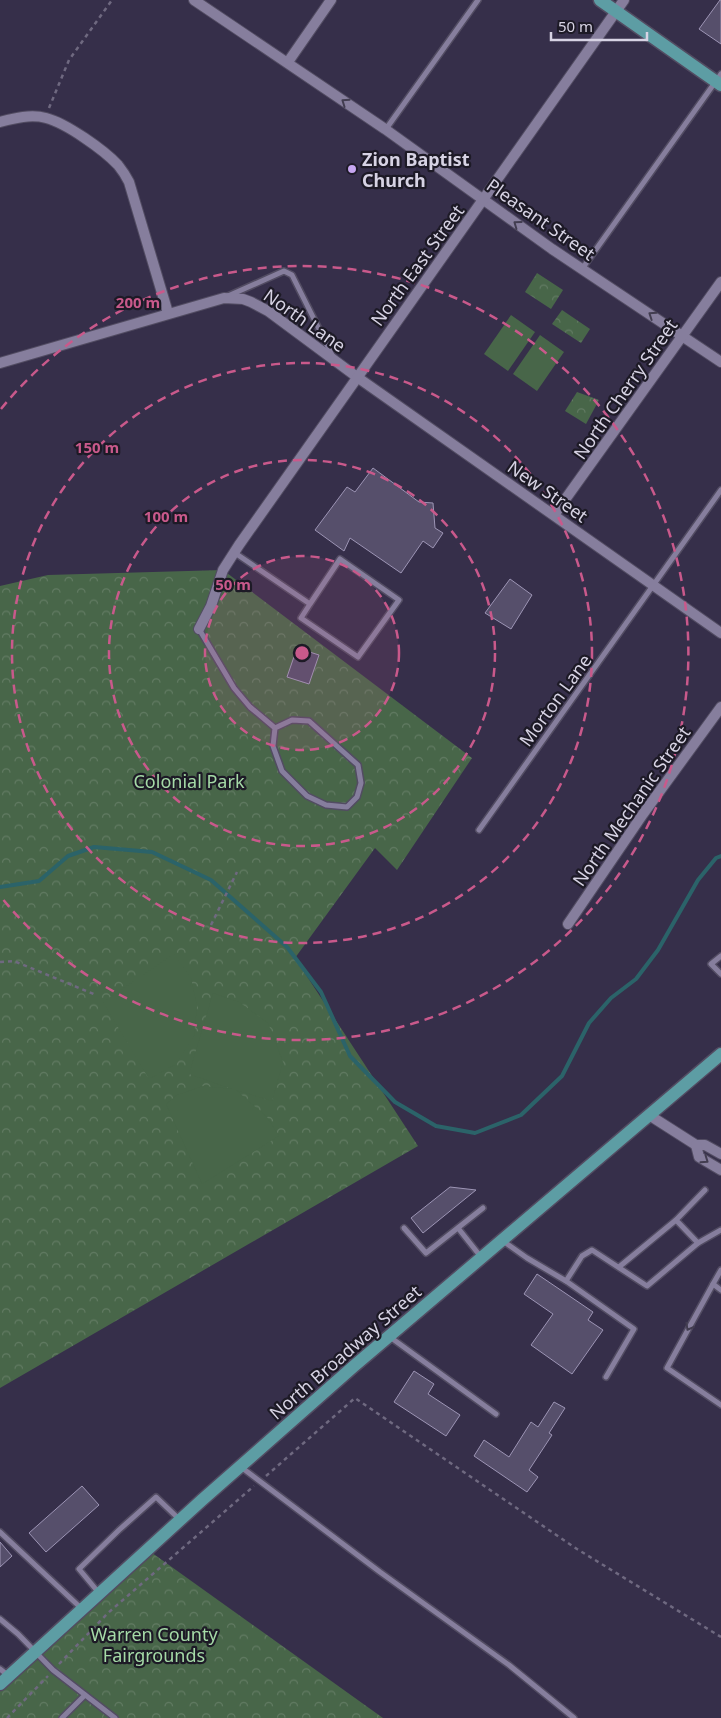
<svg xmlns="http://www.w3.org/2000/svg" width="721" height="1718" font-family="'Noto Sans',sans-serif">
<defs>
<pattern id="park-crowns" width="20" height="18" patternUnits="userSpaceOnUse" patternTransform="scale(1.25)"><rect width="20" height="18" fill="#486649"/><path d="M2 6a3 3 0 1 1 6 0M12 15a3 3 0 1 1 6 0" fill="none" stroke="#627b63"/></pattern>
</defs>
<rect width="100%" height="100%" fill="#362f4a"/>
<g fill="url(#park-crowns)">
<path d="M537 273 563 290 551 309 525 292Z"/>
<path d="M562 310 590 329 581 343 552 324Z"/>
<path d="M577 392 599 400 586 424 565 411Z"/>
<path d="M223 570 472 758 397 870 375 848 295 958 418 1146 0 1388V586L48 575Z"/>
<path d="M148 1550 383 1718H0V1684Z"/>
</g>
<g fill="#486649">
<path d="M511 315 535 332 508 371 484 354Z"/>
<path d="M540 335 564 352 537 391 513 374Z"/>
<path d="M174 954 191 978 197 1006 194 1036 176 1064 149 1079 103 1002Z"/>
<path d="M213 993 239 1002 268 1023 283 1062 272 1101 236 1090 267 1117 279 1136 202 1184 166 1104 177 1095 203 1086 232 1089 189 1074Z"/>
</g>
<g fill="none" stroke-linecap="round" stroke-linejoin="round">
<path stroke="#2b6369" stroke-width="4" d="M0 887 39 881 68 856 94 847 152 852 211 880 287 947 321 992 350 1056 395 1102 436 1126 475 1133 521 1115 562 1076 589 1023 611 998 636 979 658 950 698 880 716 858 721 856"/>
</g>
<g fill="#564f6b" stroke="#9d95b5">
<path d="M720 0H721V44L699 29Z"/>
<path d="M373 468 419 502 433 503 435 528 443 533 433 548 423 541 401 573 350 538 344 551 315 530 347 487 355 492Z"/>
<path d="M510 579 532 595 511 629 485 613Z"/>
<path d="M297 648 319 655 309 684 287 677Z"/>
<path d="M450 1187 476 1190 423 1233 411 1218Z"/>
<path d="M537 1274 593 1312 588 1320 603 1330 572 1374 531 1345 553 1314 524 1294Z"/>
<path d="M414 1371 434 1384 428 1394 460 1415 446 1436 394 1402Z"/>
<path d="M554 1402 565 1408 549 1433 552 1435 529 1470 538 1477 527 1492 474 1456 484 1440 509 1457 531 1422 538 1427Z"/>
<path d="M82 1486 99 1505 46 1552 29 1533Z"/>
<path d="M0 1542 12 1556 0 1567Z"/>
</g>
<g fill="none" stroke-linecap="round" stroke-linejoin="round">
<defs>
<g id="lane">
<path d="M386 129 478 0"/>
<path d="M582 269 721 74"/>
<path d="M228 296 284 271 292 275 333 357"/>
<path d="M235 553 310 604 340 559 399 600 358 657 301 618 310 604"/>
<path d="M199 629 234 688 250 707 275 728 273 746 282 771 307 796 326 805 347 807 357 797 361 783 358 765 309 721 292 720 275 728"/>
<path d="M479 830 721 490"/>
<path d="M721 956 711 964 721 974"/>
<path d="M705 1190 676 1220 698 1243 721 1230"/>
<path d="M404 1228 426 1253 483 1208"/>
<path d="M458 1228 481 1257"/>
<path d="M503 1241 527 1258 566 1281 634 1329 606 1377"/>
<path d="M619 1267 676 1220"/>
<path d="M721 1270 713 1284 721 1290"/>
<path d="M566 1281 582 1256 592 1250 647 1286 698 1243"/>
<path d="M713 1284 667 1368 721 1405"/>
<path d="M390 1337 496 1414"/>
<path d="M241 1467 380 1572 509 1665 574 1718"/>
<path d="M0 1532 82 1609"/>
<path d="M99 1593 79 1569 119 1530 156 1497 179 1519"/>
<path d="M0 1619 18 1634 53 1670 115 1718"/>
<path d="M0 1669 9 1676"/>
<path d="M62 1718 85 1695"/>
</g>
<g id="street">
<path d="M194 0 385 129 552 249 721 362"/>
<path d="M288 62 331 0"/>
<path d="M0 122C15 118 31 114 46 118 66 123 104 150 118 165 122 170 126 176 129 182L168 313"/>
<path d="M0 363 224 298 243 299 251 302 268 311 357 377 721 633"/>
<path d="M554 515 721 282"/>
<path d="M199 629 211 606 223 570 239 545 624 0"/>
<path d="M568 924 643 814 721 707"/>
<path d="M649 1115 696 1145H705L721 1154"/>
<path d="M696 1145 699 1157 721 1170"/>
</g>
<g id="primary">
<path d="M600 0 721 85"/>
<path d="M0 1684 202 1500 354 1366 721 1054"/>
</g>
</defs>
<use href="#lane" stroke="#524c62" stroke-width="8"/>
<use href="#street" stroke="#524c62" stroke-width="12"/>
<use href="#primary" stroke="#524c62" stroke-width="15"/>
<g stroke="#6f6980" stroke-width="2.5" stroke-dasharray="4 4" stroke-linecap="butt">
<path d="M49 108 69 60 112 0"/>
<path d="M211 925 237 872"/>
<path d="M0 962 14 961 96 995"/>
<path d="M266 1476 355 1398 577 1549 721 1637"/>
<path d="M59 1664 108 1613 254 1486"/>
<path d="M7 1718 48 1676"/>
</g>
<use href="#lane" stroke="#867e9d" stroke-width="5"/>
<use href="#street" stroke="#867e9d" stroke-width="10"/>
<use href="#primary" stroke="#5d9da4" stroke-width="12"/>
</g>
<defs><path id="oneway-chevron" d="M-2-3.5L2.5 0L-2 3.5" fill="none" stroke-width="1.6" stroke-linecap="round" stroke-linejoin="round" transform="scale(1.25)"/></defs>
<g stroke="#423d50">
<use href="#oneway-chevron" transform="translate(345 102) rotate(-145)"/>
<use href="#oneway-chevron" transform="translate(517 224) rotate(-144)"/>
<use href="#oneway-chevron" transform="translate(652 315) rotate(-146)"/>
<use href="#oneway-chevron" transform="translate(705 1160) rotate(35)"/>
<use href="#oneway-chevron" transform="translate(689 1327) rotate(119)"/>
</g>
<circle cx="302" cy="653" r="97" fill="#c9598b" fill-opacity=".12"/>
<g fill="none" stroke="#c9598b" stroke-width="2.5" stroke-dasharray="9 6">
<circle cx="302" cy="653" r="97"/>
<circle cx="302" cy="653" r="193"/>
<circle cx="302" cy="653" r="290"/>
<path d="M1 409A387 387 0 1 1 1 897"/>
</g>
<circle fill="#c6a6f0" stroke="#1d1a26" stroke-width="2" cx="352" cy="169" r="5"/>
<g text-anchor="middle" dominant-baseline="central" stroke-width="4.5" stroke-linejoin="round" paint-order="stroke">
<g font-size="18" font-weight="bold" fill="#d7d3e4" stroke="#1d1a26" text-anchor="start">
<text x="362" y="159">Zion Baptist<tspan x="362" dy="21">Church</tspan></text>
</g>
<g font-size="18" fill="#d7d3e4" stroke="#1d1a26">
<text transform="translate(541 219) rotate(35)">Pleasant Street</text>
<text transform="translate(417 265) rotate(-54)">North East Street</text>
<text transform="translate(305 320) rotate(35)">North Lane</text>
<text transform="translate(625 389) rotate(-55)">North Cherry Street</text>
<text transform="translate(548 491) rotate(35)">New Street</text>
<text transform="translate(555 700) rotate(-54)">Morton Lane</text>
<text transform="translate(631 806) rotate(-55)">North Mechanic Street</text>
<text transform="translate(345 1352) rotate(-41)">North Broadway Street</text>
</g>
<g font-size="18" fill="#a5daa7" stroke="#1d1a26">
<text x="189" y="781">Colonial Park</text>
<text x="154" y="1634">Warren County<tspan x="154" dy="21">Fairgrounds</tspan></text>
</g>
</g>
<circle cx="302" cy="653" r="8" fill="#c9598b" stroke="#1d1a26" stroke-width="2.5"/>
<g font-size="15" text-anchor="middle" font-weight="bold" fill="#c9598b" stroke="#1d1a26" stroke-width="4.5" stroke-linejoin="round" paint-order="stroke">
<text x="138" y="308">200 m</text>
<text x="97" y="453">150 m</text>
<text x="166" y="522">100 m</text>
<text x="233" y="590">50 m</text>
</g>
<path d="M551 32v8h96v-8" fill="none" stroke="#d7d3e4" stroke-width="2.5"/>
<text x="558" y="32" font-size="15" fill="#d7d3e4" stroke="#1d1a26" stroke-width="4" paint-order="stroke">50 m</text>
</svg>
